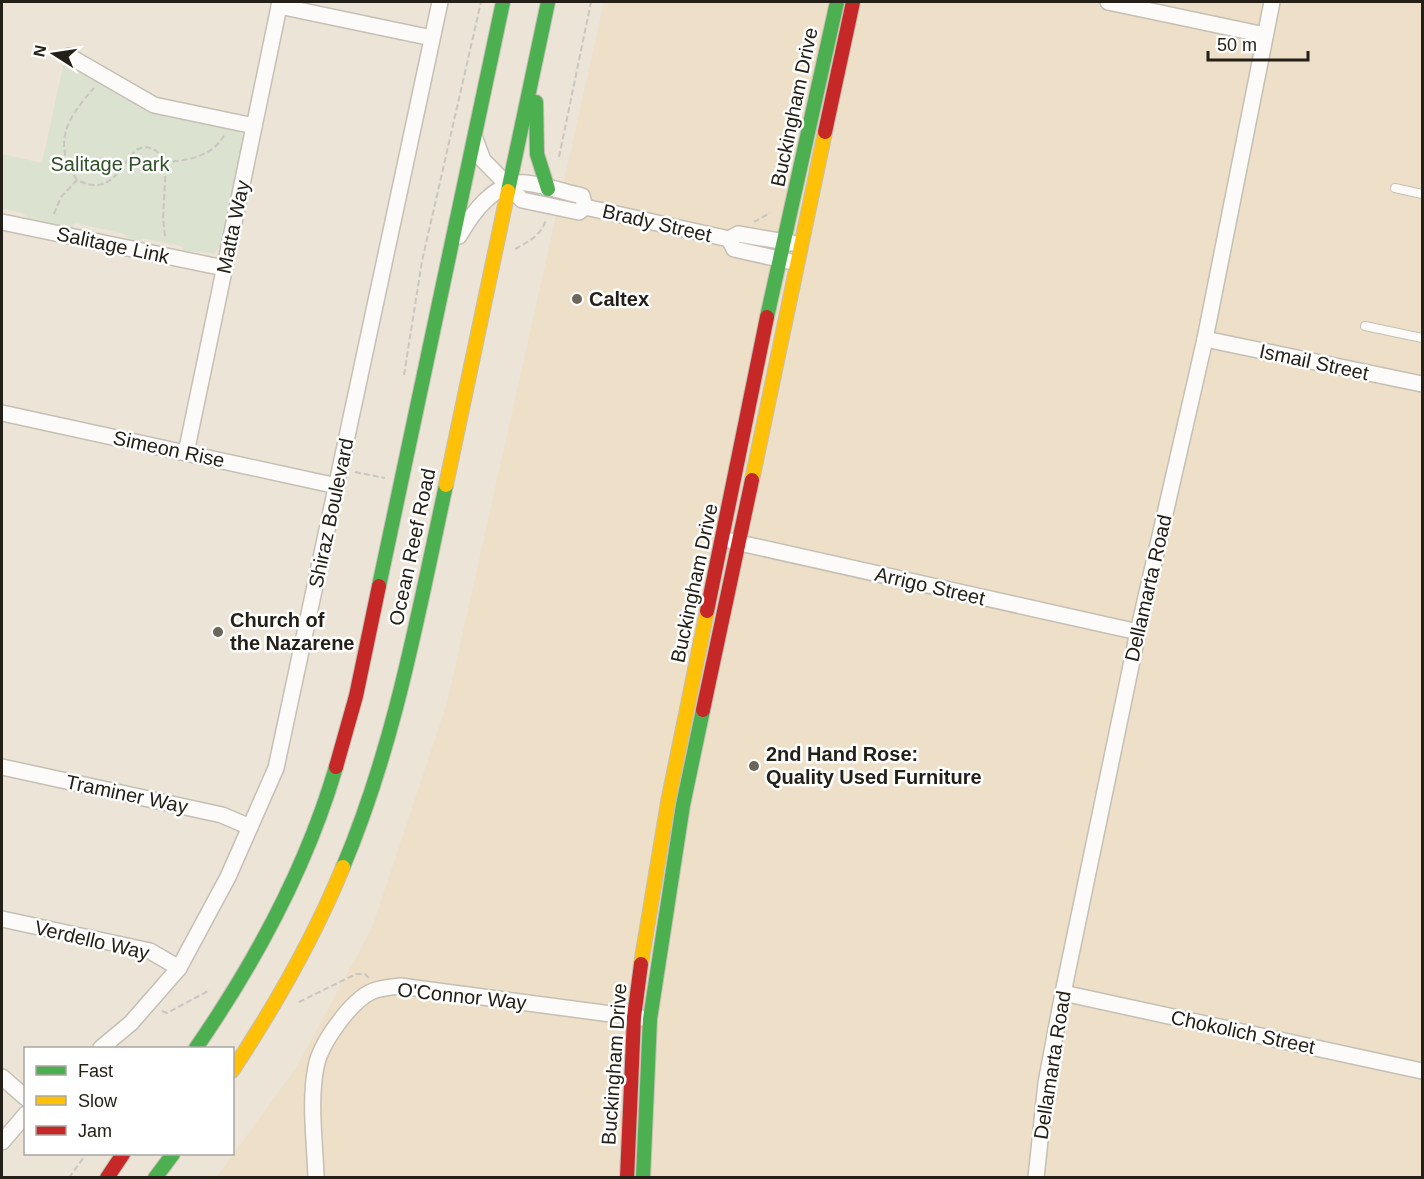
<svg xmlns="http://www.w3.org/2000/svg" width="1424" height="1179" font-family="Helvetica,sans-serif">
<rect width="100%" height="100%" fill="#ece4d7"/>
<path fill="#eddfc8" d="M604 2H1422V1177L216 1178 296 1068 372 928 447 703Z"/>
<path fill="#dbe2cf" d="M64 62 151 111 239 130 244 140 226 240 214 253 185 251 181 246 143 238 137 241 129 239 125 234 76 223 71 228 28 218 23 213 2 208V154L42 163Z"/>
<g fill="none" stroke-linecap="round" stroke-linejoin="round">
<defs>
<g id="lane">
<path d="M1395 188 1422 194"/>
<path d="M1365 326 1422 338"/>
</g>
<g id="street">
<path d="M1108 2 1265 35"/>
<path d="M279 6 432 38"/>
<path d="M69 56 154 105 254 126"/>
<path d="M475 139 483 160 522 200 579 212 585 207 729 239 738 234 792 243"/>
<path d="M2 222 224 268"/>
<path d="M459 236C472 213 496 180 526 183 545 185 564 192 582 196L585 207"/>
<path d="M729 239 734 249 788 261"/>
<path d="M1205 339 1422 384"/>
<path d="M2 413 337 486"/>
<path d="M186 453 280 2"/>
<path d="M731 541 1138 632"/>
<path d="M2 767 222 815 250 827"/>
<path d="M2 919 150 951 179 968"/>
<path d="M1063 993 1422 1071"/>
<path d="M101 1048 131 1023 179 968 228 877 276 768 440 2"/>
<path d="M2 1077 26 1098"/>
<path d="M2 1142 26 1114"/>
<path d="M316 1178C315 1142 309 1102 316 1067 320 1044 351 1000 373 991 381 988 392 987 400 986L641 1018"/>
<path d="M1036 1178 1046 1083 1063 993 1138 632 1205 339 1272 2"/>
</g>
<g id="fast">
<path d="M536 102 537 154 548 189"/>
<path d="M508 191 548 2"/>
<path d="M767 317 837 2"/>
<path d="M379 586 503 2"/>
<path d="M343 867C395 744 418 614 446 485"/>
<path d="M196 1048C256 961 306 869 336 767"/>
<path d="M155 1178 173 1154"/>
<path d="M643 1178 650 1019 683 805 703 710"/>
</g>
<g id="slow">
<path d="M752 480 825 132"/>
<path d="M446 485 508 191"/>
<path d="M641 964 668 802 707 611"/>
<path d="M232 1071C275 1006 313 940 343 867"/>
</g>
<g id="jam">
<path d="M825 132 853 2"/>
<path d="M707 611 767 317"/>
<path d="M703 710 752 480"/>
<path d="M336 767 356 696 379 586"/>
<path d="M107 1178 123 1154"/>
<path d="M627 1178 634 1017 641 964"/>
</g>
</defs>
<use href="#lane" stroke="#c5bfb5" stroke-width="10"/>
<use href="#street" stroke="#c5bfb5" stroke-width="18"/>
<use href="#fast" stroke="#c5bfb5" stroke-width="16"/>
<use href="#slow" stroke="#c5bfb5" stroke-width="16"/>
<use href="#jam" stroke="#c5bfb5" stroke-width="16"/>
<g stroke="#c9c6c0" stroke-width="2" stroke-dasharray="6 3" stroke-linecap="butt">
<path d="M559 157 591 2"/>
<path d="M77 180C51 143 68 117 94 88"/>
<path d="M54 214 61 197 77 180C110 196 117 171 136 150 151 143 158 151 166 162"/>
<path d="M754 222 770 213"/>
<path d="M165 236 163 219 166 162C188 161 216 155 225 133"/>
<path d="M515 249C528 242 543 234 546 219"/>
<path d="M404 375 422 261 481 2"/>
<path d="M355 472 385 478"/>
<path d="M299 1002 356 974H365L369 978"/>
<path d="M162 1011 167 1013 210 990"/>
<path d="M69 1178 86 1154"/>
</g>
<use href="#lane" stroke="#fcfbf9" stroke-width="8"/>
<use href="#street" stroke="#fcfbf9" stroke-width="15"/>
<use href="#fast" stroke="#4caf50" stroke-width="14"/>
<use href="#slow" stroke="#ffc107" stroke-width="14"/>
<use href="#jam" stroke="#c62828" stroke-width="14"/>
</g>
<g fill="#6b655a" stroke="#fff" stroke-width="2">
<circle cx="577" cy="299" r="6"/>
<circle cx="218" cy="632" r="6"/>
<circle cx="754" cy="766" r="6"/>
</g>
<g text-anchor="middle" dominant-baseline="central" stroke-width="5" stroke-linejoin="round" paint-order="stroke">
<g font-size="20" fill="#252017" stroke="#fff">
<text transform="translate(794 107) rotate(-78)">Buckingham Drive</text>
<text transform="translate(657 223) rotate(13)">Brady Street</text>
<text transform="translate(233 227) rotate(-78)">Matta Way</text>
<text transform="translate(113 245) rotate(12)">Salitage Link</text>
<text transform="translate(1314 362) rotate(12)">Ismail Street</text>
<text transform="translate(169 449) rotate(12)">Simeon Rise</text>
<text transform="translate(331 513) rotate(-78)">Shiraz Boulevard</text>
<text transform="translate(412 547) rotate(-78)">Ocean Reef Road</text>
<text transform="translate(694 583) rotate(-78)">Buckingham Drive</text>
<text transform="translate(930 586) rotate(13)">Arrigo Street</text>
<text transform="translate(1148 588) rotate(-77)">Dellamarta Road</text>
<text transform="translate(127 794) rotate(12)">Traminer Way</text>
<text transform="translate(92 940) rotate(13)">Verdello Way</text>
<text transform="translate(462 996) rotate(6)">O'Connor Way</text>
<text transform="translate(1243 1032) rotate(12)">Chokolich Street</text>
<text transform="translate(614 1064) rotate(-86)">Buckingham Drive</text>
<text transform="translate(1052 1065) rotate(-81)">Dellamarta Road</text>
</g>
<g font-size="20" fill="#315129" stroke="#fff">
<text x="110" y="164">Salitage Park</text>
</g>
<g font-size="20" font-weight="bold" fill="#252017" stroke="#fff" text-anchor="start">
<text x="589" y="299">Caltex</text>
<text x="230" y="620">Church of<tspan x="230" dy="23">the Nazarene</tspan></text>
<text x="766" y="754">2nd Hand Rose:<tspan x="766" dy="23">Quality Used Furniture</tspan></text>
</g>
</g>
<rect width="1424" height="1179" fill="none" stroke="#252017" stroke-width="6"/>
<rect x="24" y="1047" width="210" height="108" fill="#ffffff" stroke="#a8a6a2" stroke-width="1.5"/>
<rect x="36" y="1066" width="30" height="9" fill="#4caf50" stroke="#a8a6a2" stroke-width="1.5"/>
<text x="78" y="1077" font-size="18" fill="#252017">Fast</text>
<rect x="36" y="1096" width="30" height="9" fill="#ffc107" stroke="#a8a6a2" stroke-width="1.5"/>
<text x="78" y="1107" font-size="18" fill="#252017">Slow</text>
<rect x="36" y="1126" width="30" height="9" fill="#c62828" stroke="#a8a6a2" stroke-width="1.5"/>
<text x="78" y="1137" font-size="18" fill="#252017">Jam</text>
<g transform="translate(54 54) rotate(282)" stroke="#ffffff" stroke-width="4.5" paint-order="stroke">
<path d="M0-4.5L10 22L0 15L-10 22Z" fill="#252017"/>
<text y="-9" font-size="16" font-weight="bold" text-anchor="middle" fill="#252017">N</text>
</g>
<path d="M1208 51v9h100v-9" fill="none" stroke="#252017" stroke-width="3"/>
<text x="1217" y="51" font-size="18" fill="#252017" stroke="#ffffff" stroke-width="4.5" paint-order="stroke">50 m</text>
</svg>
